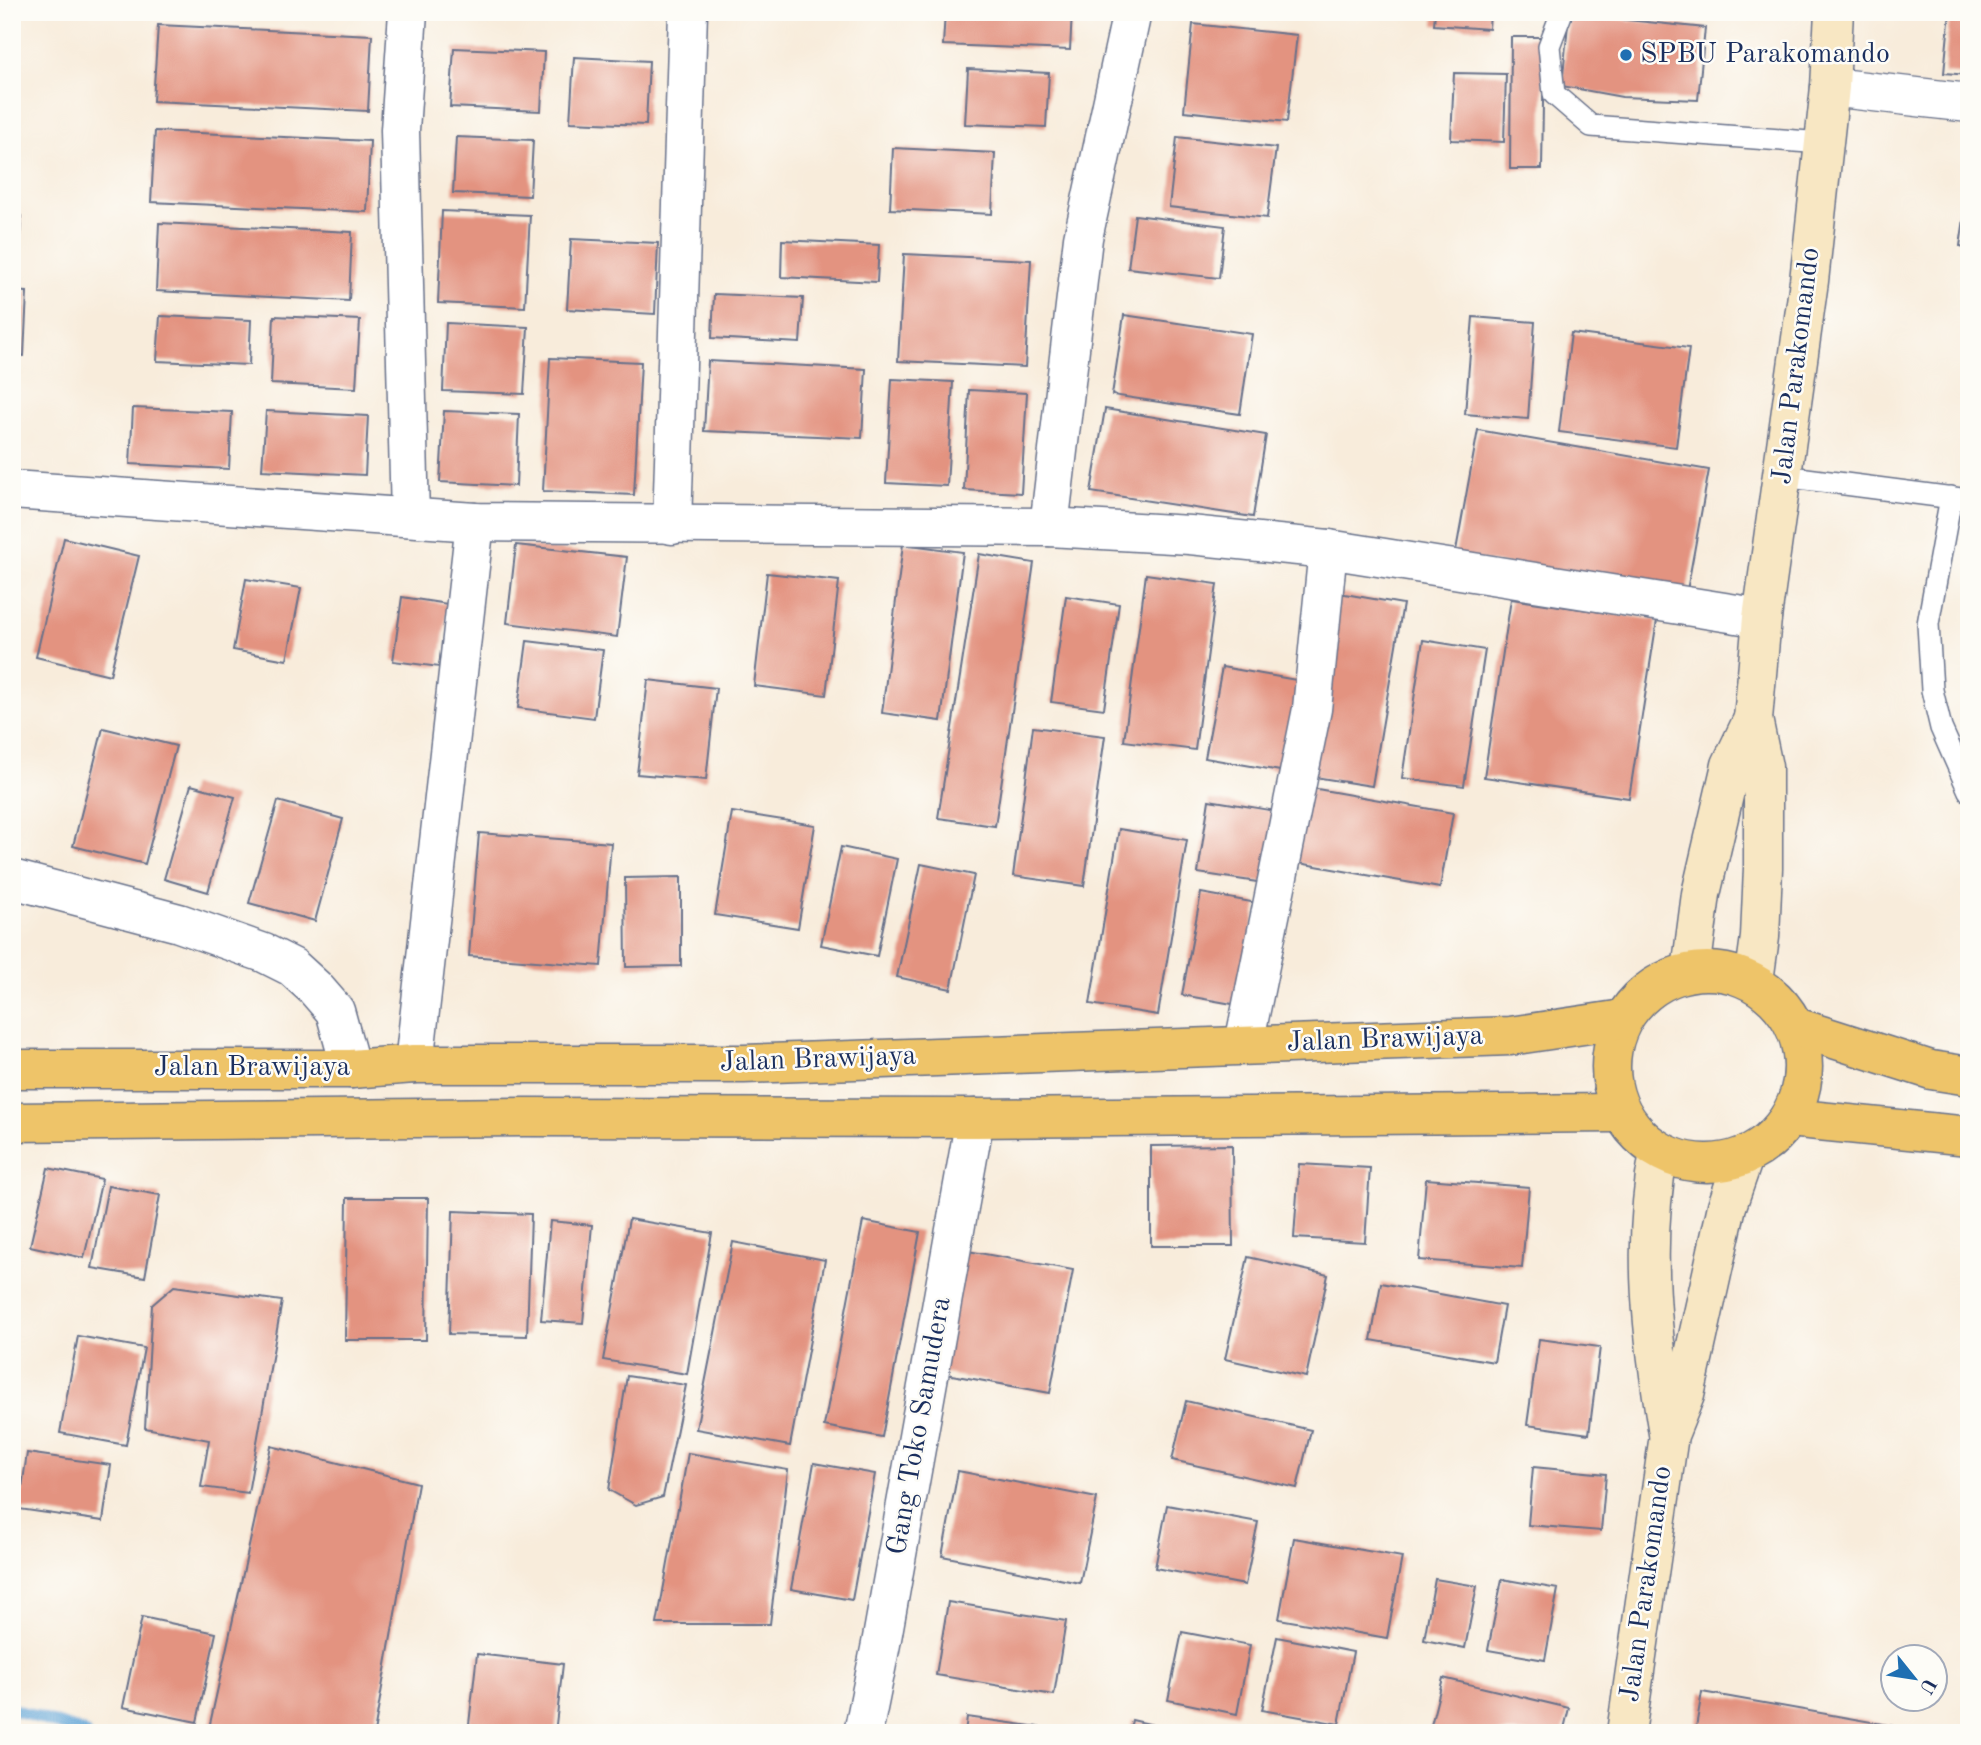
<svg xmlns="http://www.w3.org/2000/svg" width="1981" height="1745" font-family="'Old Standard TT',serif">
<rect width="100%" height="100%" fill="#fdfcf7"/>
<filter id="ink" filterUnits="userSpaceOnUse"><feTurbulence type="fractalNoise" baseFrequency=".0143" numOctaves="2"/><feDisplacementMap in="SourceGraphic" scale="14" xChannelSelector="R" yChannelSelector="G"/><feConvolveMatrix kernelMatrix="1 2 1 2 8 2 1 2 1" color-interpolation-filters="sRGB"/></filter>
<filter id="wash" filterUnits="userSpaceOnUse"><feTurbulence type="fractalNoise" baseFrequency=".00686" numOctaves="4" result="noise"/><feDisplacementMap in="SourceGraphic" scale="28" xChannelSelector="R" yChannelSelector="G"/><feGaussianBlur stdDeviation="1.57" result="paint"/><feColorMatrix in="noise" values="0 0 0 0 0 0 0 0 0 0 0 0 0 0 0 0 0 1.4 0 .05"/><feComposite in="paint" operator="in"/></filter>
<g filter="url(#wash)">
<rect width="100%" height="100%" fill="#f8ecdb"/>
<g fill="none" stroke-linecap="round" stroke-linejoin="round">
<path stroke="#63a6d7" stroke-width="12" d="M12 1709 85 1733"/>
</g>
<g id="blocks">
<g fill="#e39380">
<path d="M485 12H543L542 18 485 16Z"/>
<path d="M945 12H1072L1070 50 943 45Z"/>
<path d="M1234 12H1277L1276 19Z"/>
<path d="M1435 12H1490L1489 29 1434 25Z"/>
<path d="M1950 12H1969V75L1944 73Z"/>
<path d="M1569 14 1705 28 1698 100 1622 97 1562 86Z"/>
<path d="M1193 24 1297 35 1287 122 1184 111Z"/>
<path d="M158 25 372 35 368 111 153 101Z"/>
<path d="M1511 37H1544L1542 169H1510Z"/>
<path d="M454 48 544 52 541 111 450 107Z"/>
<path d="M574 57 649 61 646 125 570 122Z"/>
<path d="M968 69 1049 73 1046 127 965 124Z"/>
<path d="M1454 73 1506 74 1504 142 1451 140Z"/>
<path d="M155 131 370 141 367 212 151 202Z"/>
<path d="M456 137 533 140 530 196 453 193Z"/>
<path d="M1177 137 1276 148 1267 218 1169 207Z"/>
<path d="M893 148 995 153 992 214 890 209Z"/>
<path d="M1967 199H1969V248L1960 246Z"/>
<path d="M442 211 530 215 525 307 438 303Z"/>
<path d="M12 215 21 216 19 263H12Z"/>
<path d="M1135 215 1225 226 1219 278 1128 268Z"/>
<path d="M159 223 352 232 349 301 156 291Z"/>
<path d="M571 239 658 243 655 314 567 309Z"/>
<path d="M782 240 879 245 877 282 781 277Z"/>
<path d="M904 254 1031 260 1025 367 898 361Z"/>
<path d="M12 291 27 292 24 356 12 355Z"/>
<path d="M714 294 803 298 800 343 712 338Z"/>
<path d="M1124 315 1252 334 1240 414 1112 395Z"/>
<path d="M160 316 251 320 249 365 157 361Z"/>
<path d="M274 316 360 320 356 388 271 384Z"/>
<path d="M1473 317 1535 322 1528 419 1465 414Z"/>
<path d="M446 323 528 327 524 394 443 391Z"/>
<path d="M1571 333 1689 348 1676 447 1559 432Z"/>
<path d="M550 358 641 362 634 495 543 491Z"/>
<path d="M708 361 866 369 862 438 704 431Z"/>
<path d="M892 379 953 382 947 486 886 483Z"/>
<path d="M969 390 1027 393 1021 493 964 490Z"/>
<path d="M133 408 232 412 229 469 130 464Z"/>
<path d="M1105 409 1266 435 1253 517 1091 492Z"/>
<path d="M266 411 368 416 365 475 262 470Z"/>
<path d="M444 411 519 414 516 486 440 482Z"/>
<path d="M1478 430 1709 470 1686 596 1455 556Z"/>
<path d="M64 538 139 556 110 675 36 657Z"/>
<path d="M903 544 963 552 941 721 882 713Z"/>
<path d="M516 545 627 557 617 637 507 623Z"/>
<path d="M979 554 1034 563 995 826 938 818Z"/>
<path d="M767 573 839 581 826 695 754 686Z"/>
<path d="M1146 574 1217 584 1195 750 1124 741Z"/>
<path d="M246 579 301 588 287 660 233 650Z"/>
<path d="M1339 593 1403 604 1372 786 1308 776Z"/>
<path d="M1066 596 1119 604 1104 709 1051 702Z"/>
<path d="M402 597 448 604 439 667 393 661Z"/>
<path d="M1511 599 1657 620 1629 798 1484 777Z"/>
<path d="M1423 640 1485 650 1464 786 1402 778Z"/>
<path d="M527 641 603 650 594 718 518 708Z"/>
<path d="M1222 667 1302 681 1286 772 1205 758Z"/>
<path d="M648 680 716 688 706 780 637 774Z"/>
<path d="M1033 727 1105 736 1084 886 1013 876Z"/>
<path d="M103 728 176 746 145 864 73 846Z"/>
<path d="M191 785 235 797 208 892 164 879Z"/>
<path d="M1306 787 1453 813 1440 888 1293 862Z"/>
<path d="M1209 800 1276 811 1264 883 1198 873Z"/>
<path d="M278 801 343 819 315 921 249 903Z"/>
<path d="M732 812 815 825 798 928 715 915Z"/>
<path d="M1119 829 1187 840 1158 1015 1090 1004Z"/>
<path d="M479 833 611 843 601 966 469 956Z"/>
<path d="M841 847 897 859 877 956 821 945Z"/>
<path d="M921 864 974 875 951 989 897 977Z"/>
<path d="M681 877V966L626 967 625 878Z"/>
<path d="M1201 893 1257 903 1238 1005 1182 995Z"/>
<path d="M1232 1145 1233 1246H1151V1146Z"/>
<path d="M1299 1164 1370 1168 1365 1242 1294 1238Z"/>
<path d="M48 1168 102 1179 84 1258 30 1246Z"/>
<path d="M1426 1179 1529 1187 1522 1268 1419 1260Z"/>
<path d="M108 1186 160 1195 145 1277 92 1268Z"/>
<path d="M347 1198H428L426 1340H345Z"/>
<path d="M453 1211 531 1214 527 1336 449 1334Z"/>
<path d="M629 1219 712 1233 687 1374 603 1360Z"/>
<path d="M550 1221 592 1225 583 1323 541 1320Z"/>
<path d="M863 1221 920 1232 882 1437 824 1426Z"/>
<path d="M733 1242 825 1260 790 1446 696 1429Z"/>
<path d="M957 1249 1073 1270 1050 1393 935 1372Z"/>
<path d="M1248 1257 1328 1275 1306 1377 1225 1359Z"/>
<path d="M1381 1283 1504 1306 1494 1362 1371 1340Z"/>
<path d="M174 1286 282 1301 248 1493 201 1487 209 1440 145 1428 152 1305Z"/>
<path d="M78 1336 144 1348 126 1445 60 1433Z"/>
<path d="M1539 1339 1600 1347 1589 1434 1527 1425Z"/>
<path d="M627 1376 686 1385 663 1497 636 1505 609 1490Z"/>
<path d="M1186 1401 1311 1430 1297 1488 1172 1460Z"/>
<path d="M271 1446 418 1483 374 1733H208Z"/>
<path d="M27 1453 111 1465 103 1521 19 1509Z"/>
<path d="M688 1453 788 1470 770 1624H657Z"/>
<path d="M814 1463 875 1474 852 1600 791 1589Z"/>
<path d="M1533 1467 1606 1474 1601 1531 1528 1525Z"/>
<path d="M958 1471 1097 1498 1080 1583 942 1556Z"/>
<path d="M1167 1505 1258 1522 1245 1585 1155 1568Z"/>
<path d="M1294 1538 1402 1557 1387 1638 1279 1619Z"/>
<path d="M1435 1579 1477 1586 1465 1648 1424 1640Z"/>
<path d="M1502 1579 1558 1589 1545 1660 1488 1650Z"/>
<path d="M948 1602 1066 1621 1054 1695 936 1675Z"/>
<path d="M142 1617 216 1633 197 1722 123 1707Z"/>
<path d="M1182 1632 1250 1645 1237 1714 1168 1700Z"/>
<path d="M1277 1637 1353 1652 1339 1724 1262 1710Z"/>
<path d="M477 1654 563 1664 555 1733H468Z"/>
<path d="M1443 1678 1569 1708 1563 1733H1429Z"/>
<path d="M1702 1692 1922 1731V1733H1695Z"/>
<path d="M967 1717 1039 1727 1038 1733H965Z"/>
<path d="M1132 1720 1184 1732V1733H1129Z"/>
</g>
</g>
</g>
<g filter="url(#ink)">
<use href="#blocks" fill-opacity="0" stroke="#68718a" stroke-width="2"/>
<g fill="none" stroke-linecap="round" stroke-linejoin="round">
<defs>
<g id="lane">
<path d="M1562 12 1549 46 1554 94 1591 126 1823 143"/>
<path d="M1783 476 1969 500"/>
<path d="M1951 497 1928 624 1932 690 1941 728 1969 791"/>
</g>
<g id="street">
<path d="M408 12 400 130 410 517"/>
<path d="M1830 87 1969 103"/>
<path d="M12 490 475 522 1049 527 1190 535 1328 549 1762 618"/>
<path d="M672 525 688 12"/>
<path d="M1049 527 1083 238 1132 12"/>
<path d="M12 879 179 923 264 953 292 967 315 988 335 1011 351 1069"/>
<path d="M1244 1044 1312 709 1328 549"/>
<path d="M414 1064 475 522"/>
<path d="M863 1733 881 1644 975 1118"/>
</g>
<g id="secondary">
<path d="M1691 971 1701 894 1731 765 1753 719"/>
<path d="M1754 981 1760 937 1763 868V767L1753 719 1762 618 1809 281 1830 87 1834 12"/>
<path d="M1659 1152C1641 1246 1652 1339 1668 1433"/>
<path d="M1626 1733 1669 1435 1685 1395 1727 1206 1744 1157"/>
</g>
<g id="highway">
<circle cx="1707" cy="1067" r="96"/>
<path d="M1796 1027 1931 1070 1969 1076"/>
<path d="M12 1069H351L414 1064H744L1510 1036 1623 1019"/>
<path d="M1789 1118 1969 1136"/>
<path d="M12 1122 524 1117 975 1118 1622 1113"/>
</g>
</defs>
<use href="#lane" stroke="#68718a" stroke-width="24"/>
<use href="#street" stroke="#68718a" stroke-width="41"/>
<use href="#secondary" stroke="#68718a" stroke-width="41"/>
<use href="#highway" stroke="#68718a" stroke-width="41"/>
<use href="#lane" stroke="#fff" stroke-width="21"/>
<use href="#street" stroke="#fff" stroke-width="38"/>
<use href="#secondary" stroke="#f8e7c3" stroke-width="38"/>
<use href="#highway" stroke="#eec469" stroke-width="38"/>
</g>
</g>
<circle fill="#1f6fb2" stroke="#fdfcf7" stroke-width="2.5" cx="1626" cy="55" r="7"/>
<g text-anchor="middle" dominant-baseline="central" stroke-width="5" stroke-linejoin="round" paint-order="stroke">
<g font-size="28" fill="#1b2f5e" stroke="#fdfcf7" text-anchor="start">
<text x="1640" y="55">SPBU Parakomando</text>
</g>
<g font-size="28" fill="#1b2f5e" stroke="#fdfcf7">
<text transform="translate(1797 366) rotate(-83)">Jalan Parakomando</text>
<text transform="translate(1385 1040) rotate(-2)">Jalan Brawijaya</text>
<text transform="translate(818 1060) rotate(-2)">Jalan Brawijaya</text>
<text x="252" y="1068">Jalan Brawijaya</text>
<text transform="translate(920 1426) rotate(-80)">Gang Toko Samudera</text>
<text transform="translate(1647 1584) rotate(-82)">Jalan Parakomando</text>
</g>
</g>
<rect width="1981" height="1745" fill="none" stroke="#fdfcf7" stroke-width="42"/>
<g transform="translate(1914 1678) rotate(120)"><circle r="33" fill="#fdfcf7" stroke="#a3aaba" stroke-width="2"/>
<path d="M0-5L12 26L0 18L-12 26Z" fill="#1f6fb2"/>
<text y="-10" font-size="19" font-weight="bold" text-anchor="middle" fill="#1b2f5e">U</text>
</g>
</svg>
